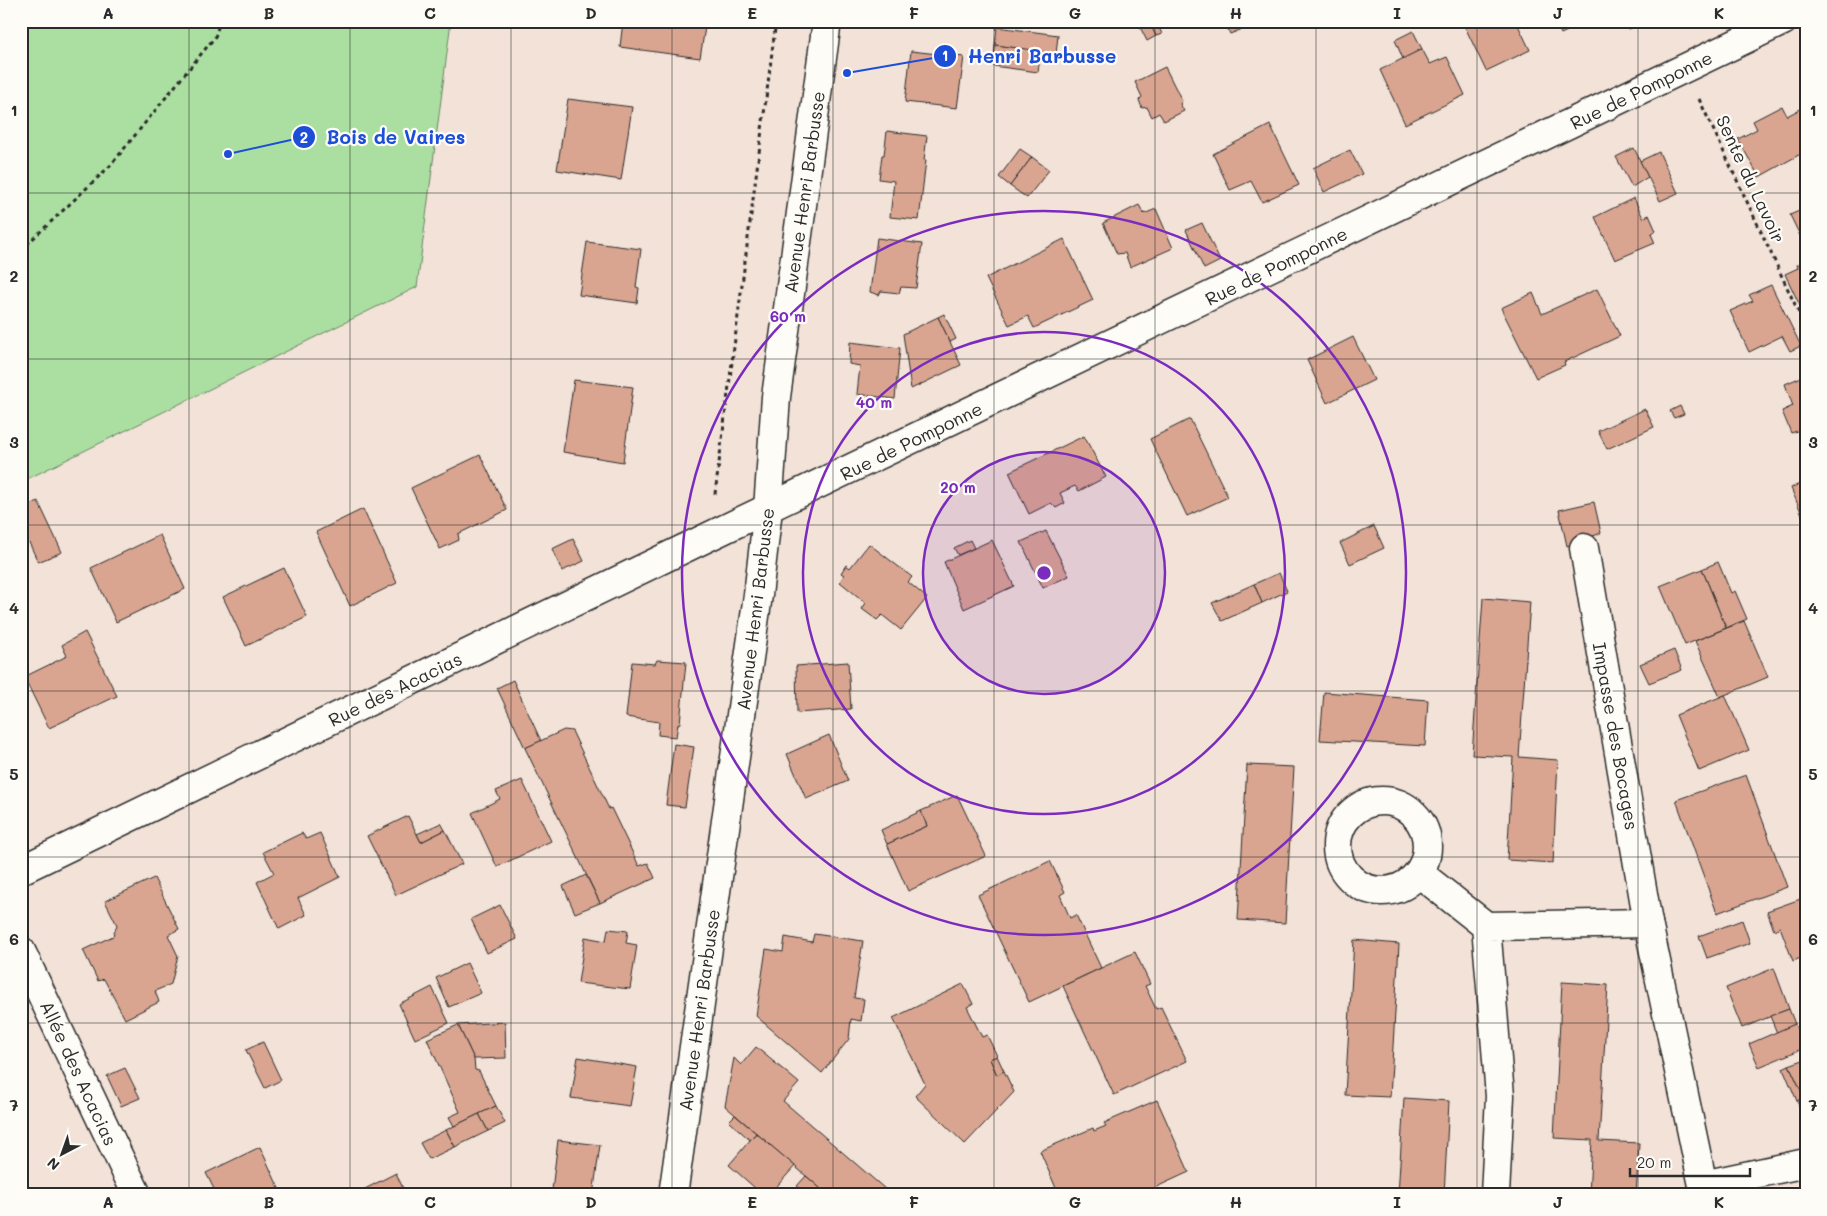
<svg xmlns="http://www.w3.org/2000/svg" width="1827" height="1216" font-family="Mali,sans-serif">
<rect width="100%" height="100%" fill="#f2e2d8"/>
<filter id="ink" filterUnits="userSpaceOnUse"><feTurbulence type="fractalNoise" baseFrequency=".02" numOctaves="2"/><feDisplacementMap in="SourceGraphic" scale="10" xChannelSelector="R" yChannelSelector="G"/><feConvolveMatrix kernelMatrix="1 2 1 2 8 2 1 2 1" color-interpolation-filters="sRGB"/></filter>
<g filter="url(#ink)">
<path fill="#abdfa1" stroke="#6b8566" d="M21 21H451L417 287 21 482Z"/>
<g fill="#daa590" stroke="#2b2b2b">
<path d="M623 21H706L700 58 620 47Z"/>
<path d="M1137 21H1149L1156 36 1147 41Z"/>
<path d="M1149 21H1156L1162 34 1156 36Z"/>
<path d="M1224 21H1242L1245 28 1230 34Z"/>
<path d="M1477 21H1516L1530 50 1486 71 1465 27Z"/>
<path d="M1555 21H1586V22L1561 34Z"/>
<path d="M1625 21H1645L1629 29Z"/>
<path d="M997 27 1058 35 1056 54 995 45Z"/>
<path d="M1413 31 1422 49 1403 59 1395 40Z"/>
<path d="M995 45 1041 51 1038 72 993 66Z"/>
<path d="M1422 49 1430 64 1447 57 1465 95 1405 124 1380 70Z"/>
<path d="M911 51 964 57 957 108 905 102Z"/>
<path d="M1165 67 1182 101 1180 104 1184 111 1164 121 1159 113 1152 117 1147 107 1142 108 1139 100 1142 97 1135 82Z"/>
<path d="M568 99 632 107 621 180 557 170Z"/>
<path d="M1782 106 1787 116 1806 106V151L1759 177 1738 139 1757 129 1753 121Z"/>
<path d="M1270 125 1299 185 1262 202 1251 181 1230 190 1213 154Z"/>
<path d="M887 131 927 136 924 160H926L919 220 890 217 894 181 879 179 882 155H884Z"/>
<path d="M1634 148 1648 177 1632 187 1616 157Z"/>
<path d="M1020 149 1032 157 1010 186 999 177Z"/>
<path d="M1350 150 1362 174 1324 192 1313 168Z"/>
<path d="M1659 152 1678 193 1660 201 1640 161Z"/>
<path d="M1032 157 1049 170 1027 198 1010 186Z"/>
<path d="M1634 198 1643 218 1649 215 1656 231 1651 234 1655 243 1615 260 1595 217Z"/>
<path d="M1139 205 1144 214 1156 209 1173 248 1130 267 1125 253 1117 254 1103 223Z"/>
<path d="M1806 208V248L1790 215Z"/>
<path d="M1202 223 1220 261 1204 269 1186 230Z"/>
<path d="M877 238 922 244 916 288 901 287 899 293 881 291 879 295 870 292Z"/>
<path d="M1064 239 1093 300 1034 328 1028 316 1009 325 986 278Z"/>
<path d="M587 242 641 249 636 287 639 288 637 303 579 295Z"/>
<path d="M1806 261V310L1803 312 1785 274 1798 268 1797 265Z"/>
<path d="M1771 285 1801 346 1790 351 1782 336 1749 352 1730 311 1753 301 1749 295Z"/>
<path d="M1597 289 1620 336 1564 362 1565 365 1536 378 1501 308 1533 293 1542 314Z"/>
<path d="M944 314 956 339 950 342 938 317Z"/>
<path d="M938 317 961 365 911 389 903 334Z"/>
<path d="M1353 337 1374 380 1327 403 1307 360Z"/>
<path d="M850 342 900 348 895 399 857 394 860 366 849 364Z"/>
<path d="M1806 375V435L1803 429 1791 433 1782 411 1793 406 1785 384Z"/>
<path d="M574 380 633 387 623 462 563 452Z"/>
<path d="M1680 406 1684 414 1674 418 1670 411Z"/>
<path d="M1645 409 1654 427 1607 449 1598 431Z"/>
<path d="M1190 419 1228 497 1187 516 1150 439Z"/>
<path d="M1084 436 1106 477 1079 491 1075 486 1060 493 1065 503 1056 508 1051 503 1029 514 1009 472Z"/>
<path d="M480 455 507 510 458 534 459 540 440 549 411 488Z"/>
<path d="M1806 481V524L1791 488Z"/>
<path d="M38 501 62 552 38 562 21 525V510Z"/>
<path d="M1594 502 1601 533 1567 546 1559 510Z"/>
<path d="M363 509 397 583 350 606 316 532Z"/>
<path d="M1374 526 1384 548 1350 564 1340 543Z"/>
<path d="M1046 531 1069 576 1043 588 1021 542Z"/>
<path d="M160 535 185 589 116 622 91 568Z"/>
<path d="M573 539 584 561 562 571 552 549Z"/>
<path d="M970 540 974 548 958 555 954 548Z"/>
<path d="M992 540 1014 586 964 609 944 562Z"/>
<path d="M869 544 912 577 908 582 927 598 901 630 882 615 877 620 862 609 866 603 840 582 844 575 841 573 846 565 850 568Z"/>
<path d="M1718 562 1731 593 1735 591 1747 619 1726 628 1702 569Z"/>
<path d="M284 568 307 617 246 646 223 597Z"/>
<path d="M1702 569 1726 628 1685 645 1660 586Z"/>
<path d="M1279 573 1287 591 1262 603 1254 584Z"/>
<path d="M1254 584 1262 603 1222 621 1212 603Z"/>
<path d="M1483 598 1530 602 1519 757 1558 760 1553 863 1507 860 1513 757 1472 755Z"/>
<path d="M1744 621 1768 677 1720 697 1695 641Z"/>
<path d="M85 632 117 696 49 728 24 677 67 656 62 645Z"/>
<path d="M1674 650 1682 670 1649 683 1640 664Z"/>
<path d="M657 660 686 662 680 723 678 724 676 737 658 735 659 722 626 717 632 662 655 664Z"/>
<path d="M848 662 851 709 797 713 796 666Z"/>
<path d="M513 680 541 741 525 748 497 688Z"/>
<path d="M1324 692 1428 700 1425 746 1320 740Z"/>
<path d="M1725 695 1749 750 1699 771 1676 715Z"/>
<path d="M564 730 572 731 609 809 611 808 639 866 648 863 655 878 600 903 525 748Z"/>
<path d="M829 735 848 781 806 799 787 754Z"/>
<path d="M674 744 694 747 685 807 666 805Z"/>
<path d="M1247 765 1294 767 1285 923 1238 920Z"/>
<path d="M1746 775 1787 887 1717 913 1676 800Z"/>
<path d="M522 780 551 841 497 867 472 813 500 799 496 791Z"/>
<path d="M957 795 986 856 908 891 887 844 927 826 921 811Z"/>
<path d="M921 811 927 826 887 844 881 830Z"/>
<path d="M408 816 421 842 445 830 462 864 396 895 367 836Z"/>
<path d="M441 823 445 830 421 842 417 834Z"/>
<path d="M302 833 306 839 320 833 340 877 298 898 306 915 279 929 257 882 274 873 263 852Z"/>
<path d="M1050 861 1065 892 1060 895 1070 918 1076 915 1101 968 1029 1002 978 895Z"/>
<path d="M586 875 600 903 575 913 563 886Z"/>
<path d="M154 878 179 929 168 935 178 956 171 984 155 991 159 1002 125 1019 104 979 98 981 83 950 113 936 117 925 105 901Z"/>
<path d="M1806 897V956L1793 961 1780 927 1774 930 1767 911Z"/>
<path d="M500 905 517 939 487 953 471 919Z"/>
<path d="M1742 920 1750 943 1707 958 1699 936Z"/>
<path d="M608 929 628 931 626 943 637 945 630 989 578 983 585 937 606 941Z"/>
<path d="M814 934 863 941 854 998 864 999 861 1021 851 1019 849 1039 822 1073 756 1016 766 949 783 952 785 937 812 942Z"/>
<path d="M1354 940 1399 944 1390 1097 1345 1095Z"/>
<path d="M1135 952 1150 984 1145 986 1156 1009 1161 1007 1187 1061 1114 1095 1063 986Z"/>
<path d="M467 963 481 993 449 1007 436 978Z"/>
<path d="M1774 968 1789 1009 1742 1028 1726 988Z"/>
<path d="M1562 982 1608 985 1599 1141 1639 1143 1636 1195H1589L1592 1140 1554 1138Z"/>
<path d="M963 984 973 1004 967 1007 982 1037 987 1035 997 1056 990 1059 997 1075 1004 1071 1014 1092 965 1144 915 1096 925 1084 893 1018Z"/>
<path d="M432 987 449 1023 415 1039 399 1004Z"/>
<path d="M1789 1009 1795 1024 1777 1033 1770 1016Z"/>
<path d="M505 1022 506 1058 474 1059 458 1025Z"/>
<path d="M1795 1024 1804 1048 1759 1067 1749 1044Z"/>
<path d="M458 1025 474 1059 475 1070 479 1071 496 1106 454 1126 449 1117 460 1112 427 1039Z"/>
<path d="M263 1042 281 1080 265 1088 246 1050Z"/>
<path d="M756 1047 799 1083 783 1101 892 1195H820L817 1192 820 1188 725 1106 734 1058 741 1065Z"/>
<path d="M997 1056 1004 1071 997 1075 990 1059Z"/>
<path d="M578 1057 637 1067 630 1106 571 1098Z"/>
<path d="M1806 1059V1122L1797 1101 1804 1097 1789 1065Z"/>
<path d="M1789 1065 1804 1097 1797 1101 1783 1068Z"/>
<path d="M125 1068 140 1098 121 1106 107 1076Z"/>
<path d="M1404 1098 1449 1101 1444 1195H1398Z"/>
<path d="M1157 1100 1189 1172 1139 1195H1059L1040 1151 1093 1128 1094 1131 1106 1126 1104 1123Z"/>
<path d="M496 1106 505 1123 488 1131 479 1114Z"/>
<path d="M479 1114 488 1131 455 1147 446 1130Z"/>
<path d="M735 1115 756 1133 750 1140 729 1121Z"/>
<path d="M446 1130 455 1147 429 1159 420 1143Z"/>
<path d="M756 1133 795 1166 769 1195H763L729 1165Z"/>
<path d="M558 1140 600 1145 593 1195 552 1190Z"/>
<path d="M260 1147 282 1195H217L206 1173Z"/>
<path d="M396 1173 406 1195H363L361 1191Z"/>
<path d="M806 1176 820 1188 817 1192 820 1195H807L797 1186Z"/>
</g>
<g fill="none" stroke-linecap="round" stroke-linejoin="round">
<defs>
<g id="minor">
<path d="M1584 548 1648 923 1705 1195"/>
<circle cx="1382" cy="846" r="45"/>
<path d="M21 870 710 536 1783 21"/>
<path d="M1419 873 1486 926"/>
<path d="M21 951 137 1195"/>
<path d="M1703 1185 1806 1163"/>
<path d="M1495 1195 1500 1096 1486 926 1648 923"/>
</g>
<path id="secondary" d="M673 1195 758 595 768 509 776 397 827 21"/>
</defs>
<use href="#minor" stroke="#2b2b2b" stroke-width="31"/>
<use href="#secondary" stroke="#2b2b2b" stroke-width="31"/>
<g stroke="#2b2b2b" stroke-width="3" stroke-dasharray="4 4" stroke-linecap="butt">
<path d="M1699 99 1806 328"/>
<path d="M21 250 110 166 215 37 220 21"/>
<path d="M715 494 776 21"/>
</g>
<use href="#minor" stroke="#fdfcf7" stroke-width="28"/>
<use href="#secondary" stroke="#fdfcf7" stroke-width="28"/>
</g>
</g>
<path fill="none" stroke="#2b2b2b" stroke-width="1" stroke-opacity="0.55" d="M189 21V1195M350 21V1195M511 21V1195M672 21V1195M833 21V1195M994 21V1195M1155 21V1195M1316 21V1195M1477 21V1195M1638 21V1195M21 193H1806M21 359H1806M21 525H1806M21 691H1806M21 857H1806M21 1023H1806"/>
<circle cx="1044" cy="573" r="121" fill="#7b2cbf" fill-opacity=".12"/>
<g fill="none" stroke="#7b2cbf" stroke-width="2.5">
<circle cx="1044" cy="573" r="121"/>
<circle cx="1044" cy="573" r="241"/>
<circle cx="1044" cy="573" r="362"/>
</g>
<g text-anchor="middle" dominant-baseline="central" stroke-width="4.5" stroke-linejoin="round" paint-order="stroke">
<g font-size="18" fill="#2b2b2b" stroke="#fdfcf7">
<text transform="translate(1641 90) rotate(-26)">Rue de Pomponne</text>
<text transform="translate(1751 179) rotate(65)">Sente du Lavoir</text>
<text transform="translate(804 192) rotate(-82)">Avenue Henri Barbusse</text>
<text transform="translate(1276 266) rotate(-26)">Rue de Pomponne</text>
<text transform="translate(911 441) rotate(-26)">Rue de Pomponne</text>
<text transform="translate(755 609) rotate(-83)">Avenue Henri Barbusse</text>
<text transform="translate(395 689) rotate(-26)">Rue des Acacias</text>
<text transform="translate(1616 736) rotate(80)">Impasse des Bocages</text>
<text transform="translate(699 1010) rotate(-82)">Avenue Henri Barbusse</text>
<text transform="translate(79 1073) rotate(65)">Allée des Acacias</text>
</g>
</g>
<circle cx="1044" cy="573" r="8" fill="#7b2cbf" stroke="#fdfcf7" stroke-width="2.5"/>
<g font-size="15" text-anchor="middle" font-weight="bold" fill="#7b2cbf" stroke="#fdfcf7" stroke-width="4.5" stroke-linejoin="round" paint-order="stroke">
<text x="788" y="322">60 m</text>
<text x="874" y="408">40 m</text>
<text x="958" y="493">20 m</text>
</g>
<path fill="none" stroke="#1d4ed8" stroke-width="2" d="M847 73L945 56M228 154L304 137"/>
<g fill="#1d4ed8" stroke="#fdfcf7" stroke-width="2">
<circle cx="847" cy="73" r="5"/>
<circle cx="228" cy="154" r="5"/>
<circle cx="945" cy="56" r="12"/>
<circle cx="304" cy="137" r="12"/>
</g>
<g font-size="15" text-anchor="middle" font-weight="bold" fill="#fff">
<text x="945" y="61">1</text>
<text x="304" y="143">2</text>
</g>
<g font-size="19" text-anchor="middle" font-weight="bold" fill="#1d4ed8" stroke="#fdfcf7" stroke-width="4.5" stroke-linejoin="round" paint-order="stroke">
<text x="1042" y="63">Henri Barbusse</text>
<text x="396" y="144">Bois de Vaires</text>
</g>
<rect width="1827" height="1216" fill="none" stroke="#fdfcf7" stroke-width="55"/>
<g transform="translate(62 1154) rotate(221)" stroke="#fdfcf7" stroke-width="4" paint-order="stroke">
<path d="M0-4L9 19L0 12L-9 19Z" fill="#2b2b2b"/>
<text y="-8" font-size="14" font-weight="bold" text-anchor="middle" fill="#2b2b2b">N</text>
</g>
<path d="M1630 1168v8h120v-8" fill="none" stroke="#2b2b2b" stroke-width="2.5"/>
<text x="1637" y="1168" font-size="15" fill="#2b2b2b" stroke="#fdfcf7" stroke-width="4" paint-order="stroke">20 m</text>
<rect x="28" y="28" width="1772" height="1160" fill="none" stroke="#2b2b2b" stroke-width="2"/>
<g font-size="16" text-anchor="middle" font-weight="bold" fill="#2b2b2b">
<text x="108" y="19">A</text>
<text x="269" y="19">B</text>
<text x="430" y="19">C</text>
<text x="591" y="19">D</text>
<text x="752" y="19">E</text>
<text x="914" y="19">F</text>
<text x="1075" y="19">G</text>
<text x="1236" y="19">H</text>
<text x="1397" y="19">I</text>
<text x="1558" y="19">J</text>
<text x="1719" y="19">K</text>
<text x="14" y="116">1</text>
<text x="1813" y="116">1</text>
<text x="14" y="282">2</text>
<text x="1813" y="282">2</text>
<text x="14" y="448">3</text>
<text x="1813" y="448">3</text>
<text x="14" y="614">4</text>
<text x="1813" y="614">4</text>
<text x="14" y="780">5</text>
<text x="1813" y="780">5</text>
<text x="14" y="945">6</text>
<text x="1813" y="945">6</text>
<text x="14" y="1111">7</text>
<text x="1813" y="1111">7</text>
<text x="108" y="1208">A</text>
<text x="269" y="1208">B</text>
<text x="430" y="1208">C</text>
<text x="591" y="1208">D</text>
<text x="752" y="1208">E</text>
<text x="914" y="1208">F</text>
<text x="1075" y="1208">G</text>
<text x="1236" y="1208">H</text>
<text x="1397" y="1208">I</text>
<text x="1558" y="1208">J</text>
<text x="1719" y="1208">K</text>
</g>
</svg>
